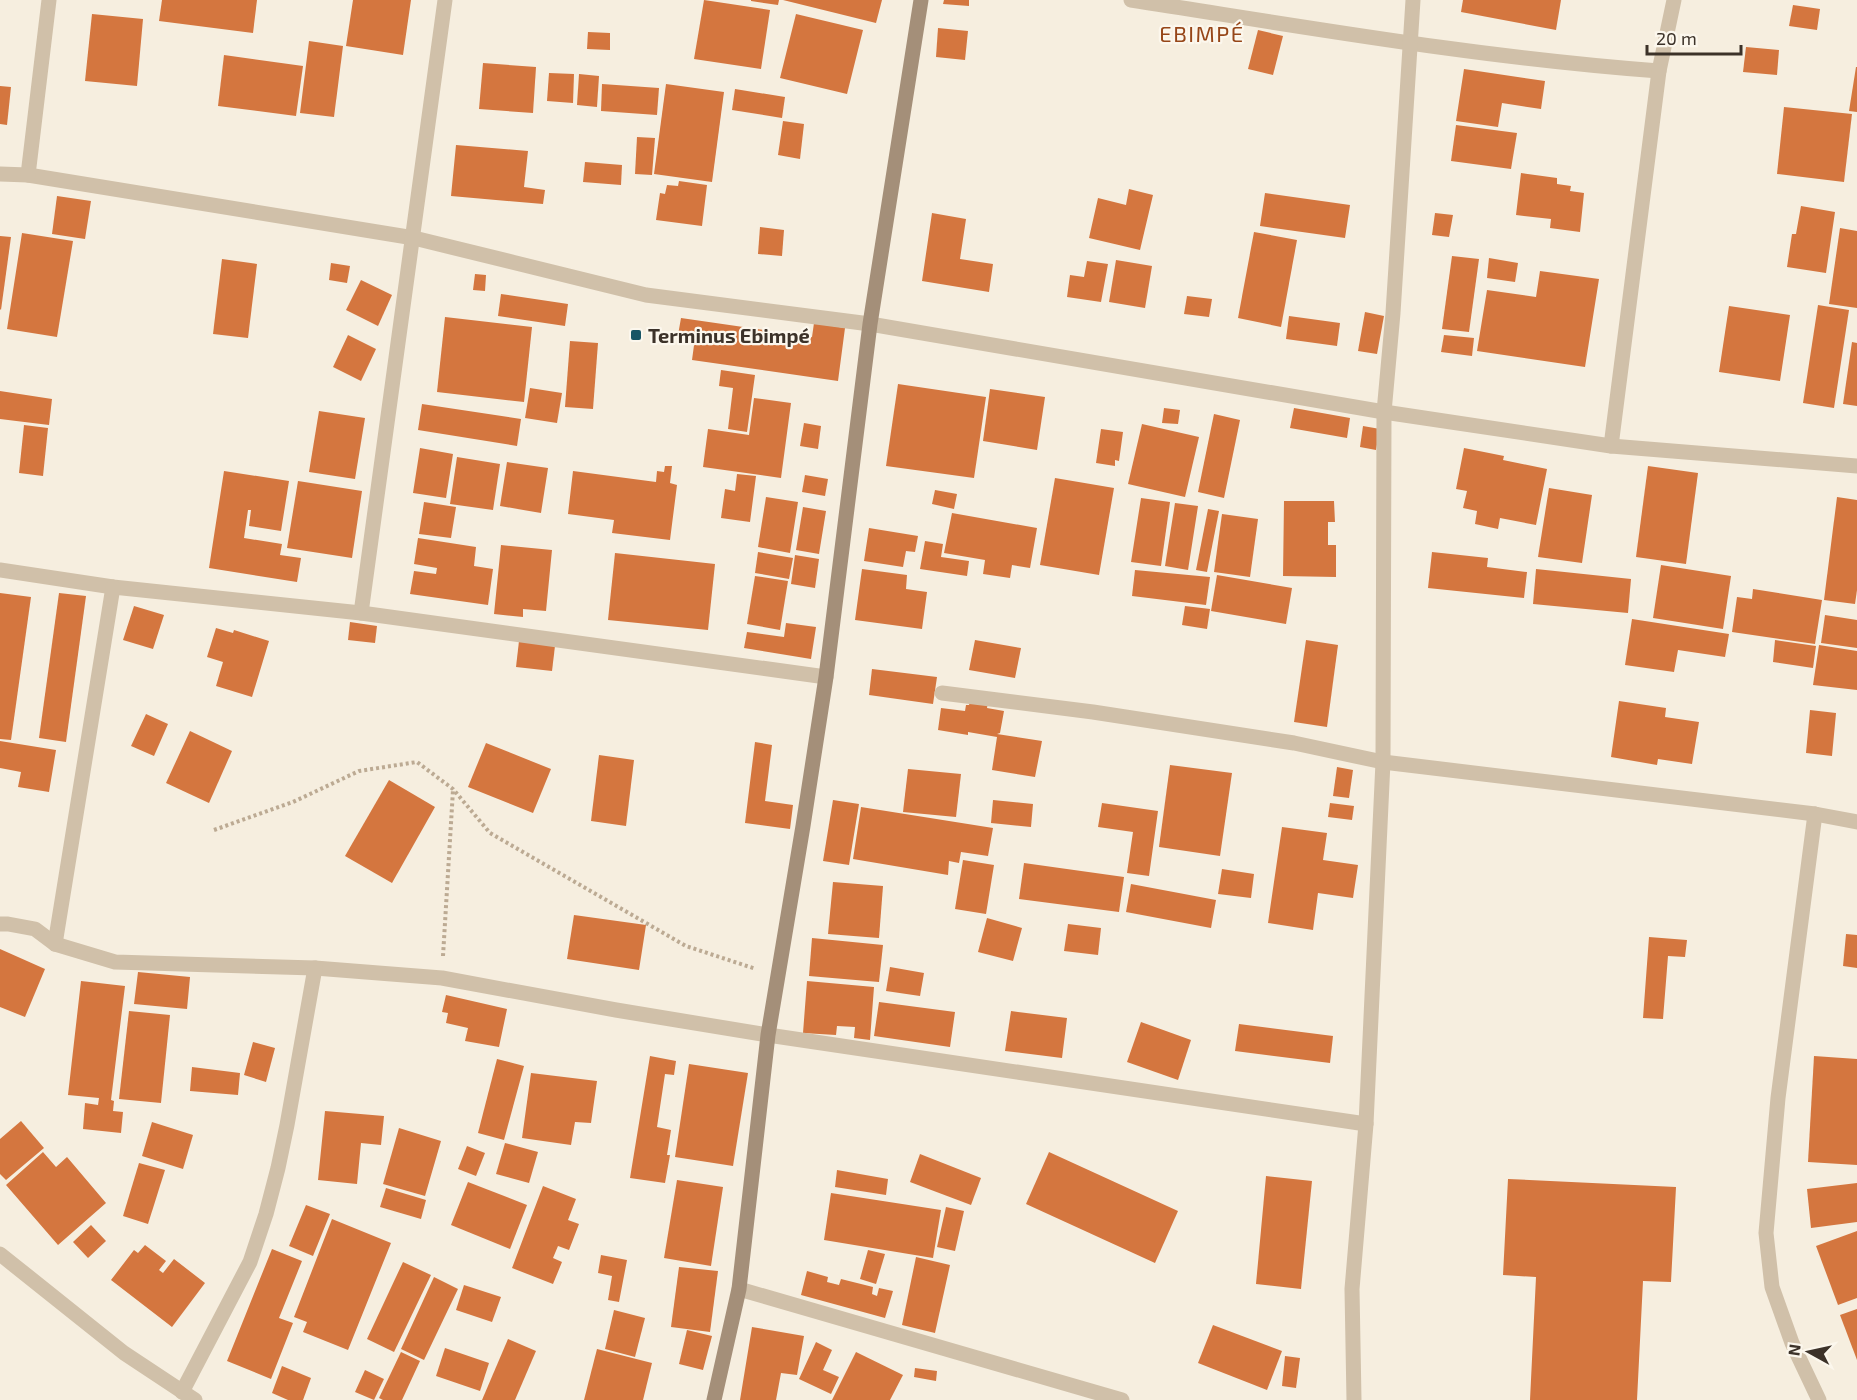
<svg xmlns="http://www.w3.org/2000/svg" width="1857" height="1400" font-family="'Exo 2',sans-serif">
<rect width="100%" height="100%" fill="#f6eedf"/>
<g fill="#d4763f">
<path d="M162 0H257L253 33 159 21Z"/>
<path d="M353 0H411L403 55 346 46Z"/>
<path d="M704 0 770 10 761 69 694 59Z"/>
<path d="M751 0H779L778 5 751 1Z"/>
<path d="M783 0H882L876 23Z"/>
<path d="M944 0H969V6L943 4Z"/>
<path d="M1463 0H1561L1556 30 1461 12Z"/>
<path d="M1793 5 1820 9 1817 30 1789 26Z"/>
<path d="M92 14 143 19 137 86 85 81Z"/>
<path d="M796 14 863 30 847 94 780 78Z"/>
<path d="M938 28 968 31 965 60 936 57Z"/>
<path d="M1258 30 1283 36 1273 75 1248 69Z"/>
<path d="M588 32 610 33V50L587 49Z"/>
<path d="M309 41 343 46 334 117 300 113Z"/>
<path d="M1746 47 1779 50 1777 75 1743 72Z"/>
<path d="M224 55 303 66 296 116 218 106Z"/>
<path d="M483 63 536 67 533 113 479 109Z"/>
<path d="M1856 67H1857V112L1849 111Z"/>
<path d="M1464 69 1545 81 1541 109 1502 103 1498 127 1456 121Z"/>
<path d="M549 73 574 74 573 103 547 101Z"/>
<path d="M579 74 599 76 597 107 577 105Z"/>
<path d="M602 84 659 88 657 115 601 111Z"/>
<path d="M666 84 724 92 712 182 654 174Z"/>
<path d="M0 86 11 87 7 125 0 124Z"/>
<path d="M735 89 785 97 782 118 732 110Z"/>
<path d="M1784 107 1852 114 1844 182 1777 174Z"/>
<path d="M783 121 804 124 800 159 778 155Z"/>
<path d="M1456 125 1517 133 1511 169 1451 161Z"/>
<path d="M637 137 655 138 652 175 635 174Z"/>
<path d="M456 145 528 151 524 187 545 190 543 204 451 196Z"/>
<path d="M585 162 622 165 621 185 583 182Z"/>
<path d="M1521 173 1557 178V184L1571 186 1570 191 1584 193 1580 232 1550 228 1551 219 1516 215Z"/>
<path d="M679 181 707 185 702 226 656 220 660 193 665 194 667 185 678 186Z"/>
<path d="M1129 189 1153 195 1140 250 1089 238 1098 198 1126 205Z"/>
<path d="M1265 193 1350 205 1345 238 1260 226Z"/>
<path d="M57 196 91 201 85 239 52 234Z"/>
<path d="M1801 206 1835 212 1826 273 1787 267 1792 234H1796Z"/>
<path d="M932 213 966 219 960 259 993 264 989 292 922 281Z"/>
<path d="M1435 213 1453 215 1449 237 1432 235Z"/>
<path d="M760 227 784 230 782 256 758 254Z"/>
<path d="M1840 228 1857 231V308L1829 304Z"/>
<path d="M1254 232 1297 240 1281 327 1238 318Z"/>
<path d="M22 233 73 241 57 337 7 329Z"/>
<path d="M0 236 11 237 1 310 0 309Z"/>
<path d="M1452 256 1479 259 1469 332 1442 329Z"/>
<path d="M1489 258 1518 263 1515 282 1487 278Z"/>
<path d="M222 259 257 264 248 338 213 334Z"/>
<path d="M1116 260 1152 266 1145 308 1109 302Z"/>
<path d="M1087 261 1108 264 1101 302 1067 297 1070 275 1084 277Z"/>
<path d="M331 263 350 266 347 283 329 280Z"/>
<path d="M1540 271 1599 279 1585 367 1477 351 1487 290 1536 297Z"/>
<path d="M475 274 486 275 485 291 473 290Z"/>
<path d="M361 280 392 295 378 326 346 310Z"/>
<path d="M501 294 568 304 565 326 498 316Z"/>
<path d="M1187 296 1212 299 1209 317 1184 314Z"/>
<path d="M1818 305 1849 310 1834 408 1803 403Z"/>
<path d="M1729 306 1790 315 1780 381 1719 372Z"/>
<path d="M1365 312 1384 316 1377 354 1358 351Z"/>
<path d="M1289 316 1340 323 1337 346 1286 339Z"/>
<path d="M445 317 532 327 524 402 437 392Z"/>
<path d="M681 318 812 337 814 323 845 328 838 381 692 360 695 338 678 335Z"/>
<path d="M348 335 376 349 361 381 333 367Z"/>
<path d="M1444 335 1474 338 1472 356 1441 352Z"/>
<path d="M570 341 598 343 593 409 565 407Z"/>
<path d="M1852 342 1857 343V406L1843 404Z"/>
<path d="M721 370 755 375 747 432 728 429 733 388 719 386Z"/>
<path d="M898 384 986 397 974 478 886 466Z"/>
<path d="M530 388 562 393 557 423 525 418Z"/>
<path d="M990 389 1045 397 1037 450 983 441Z"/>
<path d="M0 391 52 399 49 425 0 419Z"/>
<path d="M754 398 791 403 781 478 703 467 708 429 749 435Z"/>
<path d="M422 404 521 419 517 446 418 430Z"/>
<path d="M1164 408 1180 410 1178 424 1162 423Z"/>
<path d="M1294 408 1350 418 1347 438 1290 428Z"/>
<path d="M319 411 365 418 355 479 309 472Z"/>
<path d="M1214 414 1240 420 1224 498 1198 492Z"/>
<path d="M804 423 821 426 818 449 800 446Z"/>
<path d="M1142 424 1199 437 1185 497 1128 484Z"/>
<path d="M24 425 48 428 43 476 19 473Z"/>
<path d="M1363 426 1380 429 1376 450 1360 447Z"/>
<path d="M1101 429 1123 432 1119 461 1115 460V466L1096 463Z"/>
<path d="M420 448 453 454 446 498 413 493Z"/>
<path d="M1464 448 1504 456 1503 460 1547 469 1536 525 1500 518 1498 529 1475 524 1477 511 1463 508 1467 491 1456 489Z"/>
<path d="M457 457 500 464 493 510 450 504Z"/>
<path d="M507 462 548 468 541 513 500 506Z"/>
<path d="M665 466H672L670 483 677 485 670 540 612 533 614 520 568 514 573 471 656 482 657 471 664 472Z"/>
<path d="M1648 466 1698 473 1686 564 1636 557Z"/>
<path d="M224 471 289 481 281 531 249 526 251 510H248L244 538 282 544 280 555 301 558 297 582 209 568Z"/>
<path d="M737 474 756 476 750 522 721 518 725 489 735 491Z"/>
<path d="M805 475 828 479 825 496 802 492Z"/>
<path d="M1055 478 1114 488 1099 575 1040 565Z"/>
<path d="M298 481 362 491 352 558 287 548Z"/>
<path d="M1549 488 1592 495 1582 563 1538 557Z"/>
<path d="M935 490 957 494 954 509 932 504Z"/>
<path d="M766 497 798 502 790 553 758 547Z"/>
<path d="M1837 497 1857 500V590L1855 604 1824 600Z"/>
<path d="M1141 498 1170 502 1161 566 1131 562Z"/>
<path d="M1284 501H1334L1335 522H1328V545H1336V577L1283 576Z"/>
<path d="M424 502 456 507 451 538 419 534Z"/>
<path d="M1175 503 1198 506 1188 570 1165 566Z"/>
<path d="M803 507 826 511 819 554 796 550Z"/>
<path d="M1208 509 1219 511 1207 572 1196 570Z"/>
<path d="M952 513 1037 528 1030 568 1012 565 1010 578 983 574 985 560 944 553Z"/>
<path d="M1222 514 1258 519 1250 577 1214 572Z"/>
<path d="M869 528 918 536 915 552 906 551 903 567 864 561Z"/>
<path d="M418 538 476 547 474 566 493 569 488 605 410 594 414 571 436 574 437 568 414 564Z"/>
<path d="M925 541 943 544 941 557 969 561 967 576 920 569Z"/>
<path d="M501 545 552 550 546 611 523 609V617L494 614Z"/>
<path d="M758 552 793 558 789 579 755 573Z"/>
<path d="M1432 552 1488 558 1487 567 1527 572 1524 598 1428 588Z"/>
<path d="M615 553 715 564 708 630 608 620Z"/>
<path d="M795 555 819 559 815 588 791 584Z"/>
<path d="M1661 565 1731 576 1723 629 1653 618Z"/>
<path d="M862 569 907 575 906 589 927 592 922 629 855 620Z"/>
<path d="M1536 569 1631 579 1628 613 1533 604Z"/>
<path d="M1135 570 1210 577 1206 605 1132 596Z"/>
<path d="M1217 575 1292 588 1286 624 1211 611Z"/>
<path d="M755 576 788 581 780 630 747 624Z"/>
<path d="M1753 589 1822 600 1815 644 1732 632 1737 597 1752 599Z"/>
<path d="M0 593 31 597 11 740 0 739Z"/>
<path d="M59 593 86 596 66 742 39 738Z"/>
<path d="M134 606 164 615 153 649 123 640Z"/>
<path d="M1185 606 1210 609 1207 629 1182 625Z"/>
<path d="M1825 615 1857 620V648L1821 643Z"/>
<path d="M1632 619 1729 634 1725 657 1678 650 1674 672 1625 665Z"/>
<path d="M350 622 377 626 375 643 348 640Z"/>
<path d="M786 623 816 627 811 659 744 648 747 632 784 637Z"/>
<path d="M216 628 233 633 234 630 269 641 252 697 216 686 223 662 207 657Z"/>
<path d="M975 640 1021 648 1015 678 969 670Z"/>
<path d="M1306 640 1338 645 1327 727 1294 722Z"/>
<path d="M1775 640 1816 646 1813 668 1773 662Z"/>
<path d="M519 641 555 646 552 671 516 667Z"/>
<path d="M1819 645 1857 651V690L1813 685Z"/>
<path d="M872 669 937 677 933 704 869 695Z"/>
<path d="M971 699 988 702 987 708 1004 711 1000 733 997 734 1042 741 1035 777 992 770 997 737 968 732V735L938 730 941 708 965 711 966 705H969Z"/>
<path d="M1619 701 1666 708 1665 717 1699 722 1692 764 1658 759 1657 765 1611 757Z"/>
<path d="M1810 710 1836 713 1832 756 1806 753Z"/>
<path d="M146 714 168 724 154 756 131 746Z"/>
<path d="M190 731 232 751 209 803 166 783Z"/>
<path d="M0 741 56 750 49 792 18 787 21 772 0 768Z"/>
<path d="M755 742 772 745 765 801 793 805 790 829 745 823Z"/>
<path d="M486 743 551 769 533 813 468 787Z"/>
<path d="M599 755 634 760 626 826 591 821Z"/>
<path d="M1170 765 1232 773 1220 856 1159 847Z"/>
<path d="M1337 767 1353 770 1349 798 1333 796Z"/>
<path d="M908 769 961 774 956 817 903 812Z"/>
<path d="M389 780 435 807 392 883 345 856Z"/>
<path d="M833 800 859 804 849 865 823 861Z"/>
<path d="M993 800 1033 804 1031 827 991 823Z"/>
<path d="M1102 803 1158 811 1149 876 1127 873 1133 832 1098 827Z"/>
<path d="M1330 803 1354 806 1352 820 1328 817Z"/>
<path d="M861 807 993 828 988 856 961 852 959 863 949 861 948 875 853 859Z"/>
<path d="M1282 827 1327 833 1323 860 1358 865 1353 898 1318 893 1313 930 1268 923Z"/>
<path d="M963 860 994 865 986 914 955 909Z"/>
<path d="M1024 863 1124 877 1119 912 1019 899Z"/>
<path d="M1222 869 1254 874 1251 898 1218 894Z"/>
<path d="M833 882 883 886 879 938 828 934Z"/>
<path d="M1131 884 1216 900 1211 928 1126 912Z"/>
<path d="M574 915 646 925 639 970 567 959Z"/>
<path d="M987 918 1022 928 1013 961 978 952Z"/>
<path d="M1068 924 1101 928 1098 955 1064 951Z"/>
<path d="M1846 934 1857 935V968L1843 966Z"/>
<path d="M1649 937 1687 940 1685 957 1668 956 1663 1019 1643 1018Z"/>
<path d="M812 938 883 945 879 982 809 976Z"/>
<path d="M0 949 45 969 25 1017 0 1007Z"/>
<path d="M890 967 924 973 920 996 886 991Z"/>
<path d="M138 972 190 977 187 1009 134 1004Z"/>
<path d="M81 981 125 986 111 1100 114 1101 113 1111 123 1112 121 1133 83 1129 85 1103 98 1105 99 1098 68 1095Z"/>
<path d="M807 981 874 987 870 1040 854 1038 855 1027 837 1026 836 1035 803 1033Z"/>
<path d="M446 995 507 1009 499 1047 465 1041 468 1028 446 1023 448 1013 442 1012Z"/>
<path d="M879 1002 955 1012 950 1047 874 1036Z"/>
<path d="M129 1011 170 1015 161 1103 119 1099Z"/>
<path d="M1011 1011 1067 1018 1062 1058 1005 1051Z"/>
<path d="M1141 1022 1191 1040 1178 1080 1127 1062Z"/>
<path d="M1239 1024 1333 1036 1330 1063 1235 1051Z"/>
<path d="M253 1042 275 1048 266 1082 244 1075Z"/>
<path d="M650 1056 676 1061 674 1075 665 1074 657 1127 671 1130 667 1155H670L665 1183 630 1178Z"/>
<path d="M1814 1056 1857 1059V1165L1808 1162Z"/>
<path d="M497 1059 524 1066 504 1140 478 1133Z"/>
<path d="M689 1064 748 1073 733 1166 675 1157Z"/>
<path d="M192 1067 240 1073 238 1095 190 1091Z"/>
<path d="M531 1073 597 1081 591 1123 575 1122 571 1145 522 1138Z"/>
<path d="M325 1111 384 1116 381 1145 361 1143 357 1184 318 1180Z"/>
<path d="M21 1121 44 1148 6 1180 0 1174V1139Z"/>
<path d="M152 1122 193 1135 183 1169 142 1156Z"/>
<path d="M399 1128 441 1141 425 1196 383 1184Z"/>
<path d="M505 1143 538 1152 529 1183 496 1174Z"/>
<path d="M467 1146 485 1153 476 1176 458 1169Z"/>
<path d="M43 1152 56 1167 67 1157 106 1203 58 1245 6 1185Z"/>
<path d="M1049 1152 1178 1211 1155 1263 1026 1204Z"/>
<path d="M920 1154 981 1178 971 1205 910 1182Z"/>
<path d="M139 1163 165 1170 148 1224 123 1216Z"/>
<path d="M837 1170 888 1179 886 1195 835 1187Z"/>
<path d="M1266 1176 1312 1181 1301 1289 1256 1284Z"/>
<path d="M1508 1179 1676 1187 1671 1282 1643 1281 1637 1400H1530L1536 1277 1503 1275Z"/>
<path d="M677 1180 723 1187 711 1266 664 1258Z"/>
<path d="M468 1182 527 1205 510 1249 451 1225Z"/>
<path d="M1857 1183V1222L1811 1228 1807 1189Z"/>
<path d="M543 1186 576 1199 568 1220 579 1224 569 1250 558 1246 553 1258 562 1262 553 1284 512 1268Z"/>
<path d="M386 1188 426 1200 421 1219 380 1207Z"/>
<path d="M831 1193 941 1210 933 1258 824 1240Z"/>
<path d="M306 1205 330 1214 313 1256 289 1246Z"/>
<path d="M946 1207 964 1211 955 1251 937 1247Z"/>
<path d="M332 1219 391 1243 348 1350 303 1332 307 1322 294 1317Z"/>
<path d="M91 1225 106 1241 88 1258 73 1242Z"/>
<path d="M1857 1231V1298L1838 1305 1816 1246Z"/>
<path d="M145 1245 166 1261 159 1270 163 1273 174 1259 205 1283 172 1327 111 1280 134 1250 138 1253Z"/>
<path d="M272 1249 302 1261 279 1318 293 1323 271 1379 227 1361Z"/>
<path d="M868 1250 885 1254 876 1284 860 1279Z"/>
<path d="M601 1255 627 1260 619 1302 608 1300 612 1276 598 1273Z"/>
<path d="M916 1257 950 1265 935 1333 902 1325Z"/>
<path d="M403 1262 431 1275 394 1352 367 1339Z"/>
<path d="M679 1267 718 1271 710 1332 671 1327Z"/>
<path d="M807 1271 828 1277 827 1282 839 1285 841 1279 873 1287 872 1294 877 1296 879 1288 893 1291 885 1318 801 1295Z"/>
<path d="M434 1277 458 1289 424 1360 401 1349Z"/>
<path d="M464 1285 501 1297 492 1322 456 1310Z"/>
<path d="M1857 1309V1360L1840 1315Z"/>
<path d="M614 1310 645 1318 635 1357 605 1349Z"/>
<path d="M1213 1325 1282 1351 1267 1390 1198 1363Z"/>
<path d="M752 1327 804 1336 797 1375 781 1373 776 1400H740Z"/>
<path d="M687 1330 712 1336 703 1370 679 1364Z"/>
<path d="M508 1339 536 1351 515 1400H482Z"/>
<path d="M816 1342 832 1350 823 1370 839 1377 831 1394 799 1379Z"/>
<path d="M445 1348 489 1363 480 1391 436 1376Z"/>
<path d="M597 1349 652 1363 643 1400H584Z"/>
<path d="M401 1352 420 1361 402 1400H383L379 1398Z"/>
<path d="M856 1352 903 1375 890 1400H832Z"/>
<path d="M1285 1356 1300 1358 1296 1388 1282 1386Z"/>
<path d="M282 1366 311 1378 303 1400H288L272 1393Z"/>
<path d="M915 1368 937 1371 936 1381 914 1377Z"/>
<path d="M365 1370 384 1379 374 1400 355 1392Z"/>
</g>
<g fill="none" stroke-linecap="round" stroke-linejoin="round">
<g stroke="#bcaa93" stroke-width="4" stroke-dasharray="3 3" stroke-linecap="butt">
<path d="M214 830 293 802 359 771 417 762 453 789 490 833 686 946 756 969"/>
<path d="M443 956 453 790"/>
</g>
<g stroke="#d0c0a9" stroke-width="15">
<path d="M1131 0C1306 27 1482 58 1659 71L1674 0"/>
<path d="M0 174 28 175 414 238 646 295 870 324 1384 412 1611 446 1857 466"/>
<path d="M28 175 49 0"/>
<path d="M1611 446 1659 71"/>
<path d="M0 570 113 587 361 613 826 677"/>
<path d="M361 613 445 0"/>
<path d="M942 693 1093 712 1294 743 1383 762 1815 814 1857 822"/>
<path d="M1815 814 1778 1098 1766 1233 1772 1287 1792 1343 1819 1400"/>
<path d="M0 924H8L35 929 55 944 115 962 315 968 442 978 616 1010 768 1035 1366 1124"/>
<path d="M55 944 113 587"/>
<path d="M0 1254 124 1353 195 1400"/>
<path d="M739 1289 1122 1400"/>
<path d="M182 1392 250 1262 266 1214 278 1168 287 1125 315 968"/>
<path d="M1354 1400 1352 1289 1366 1124 1383 762 1384 412 1393 313 1413 0"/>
</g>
<path stroke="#a48f79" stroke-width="15" d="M714 1400 739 1289 768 1035 803 826 826 677 870 324 921 0"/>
</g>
<rect fill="#195564" stroke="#fcf7ed" stroke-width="2" x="630" y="329" width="12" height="12" rx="3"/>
<g text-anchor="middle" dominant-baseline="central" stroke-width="4.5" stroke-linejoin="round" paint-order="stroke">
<g font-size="20" font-weight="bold" fill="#3c3229" stroke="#fcf7ed" text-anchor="start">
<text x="648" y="335">Terminus Ebimpé</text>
</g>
<g font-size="22" letter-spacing="1.5" fill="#964618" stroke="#fcf7ed">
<text x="1202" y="33">EBIMPÉ</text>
</g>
</g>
<g transform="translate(1809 1352) rotate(278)" stroke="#fcf7ed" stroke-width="4.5" paint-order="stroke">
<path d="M0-4.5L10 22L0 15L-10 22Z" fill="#3c3229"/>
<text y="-9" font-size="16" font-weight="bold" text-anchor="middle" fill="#3c3229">N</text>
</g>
<path d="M1647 45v9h94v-9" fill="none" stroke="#3c3229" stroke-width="3"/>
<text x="1656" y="45" font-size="18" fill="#3c3229" stroke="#fcf7ed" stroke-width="4.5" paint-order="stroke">20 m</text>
</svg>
